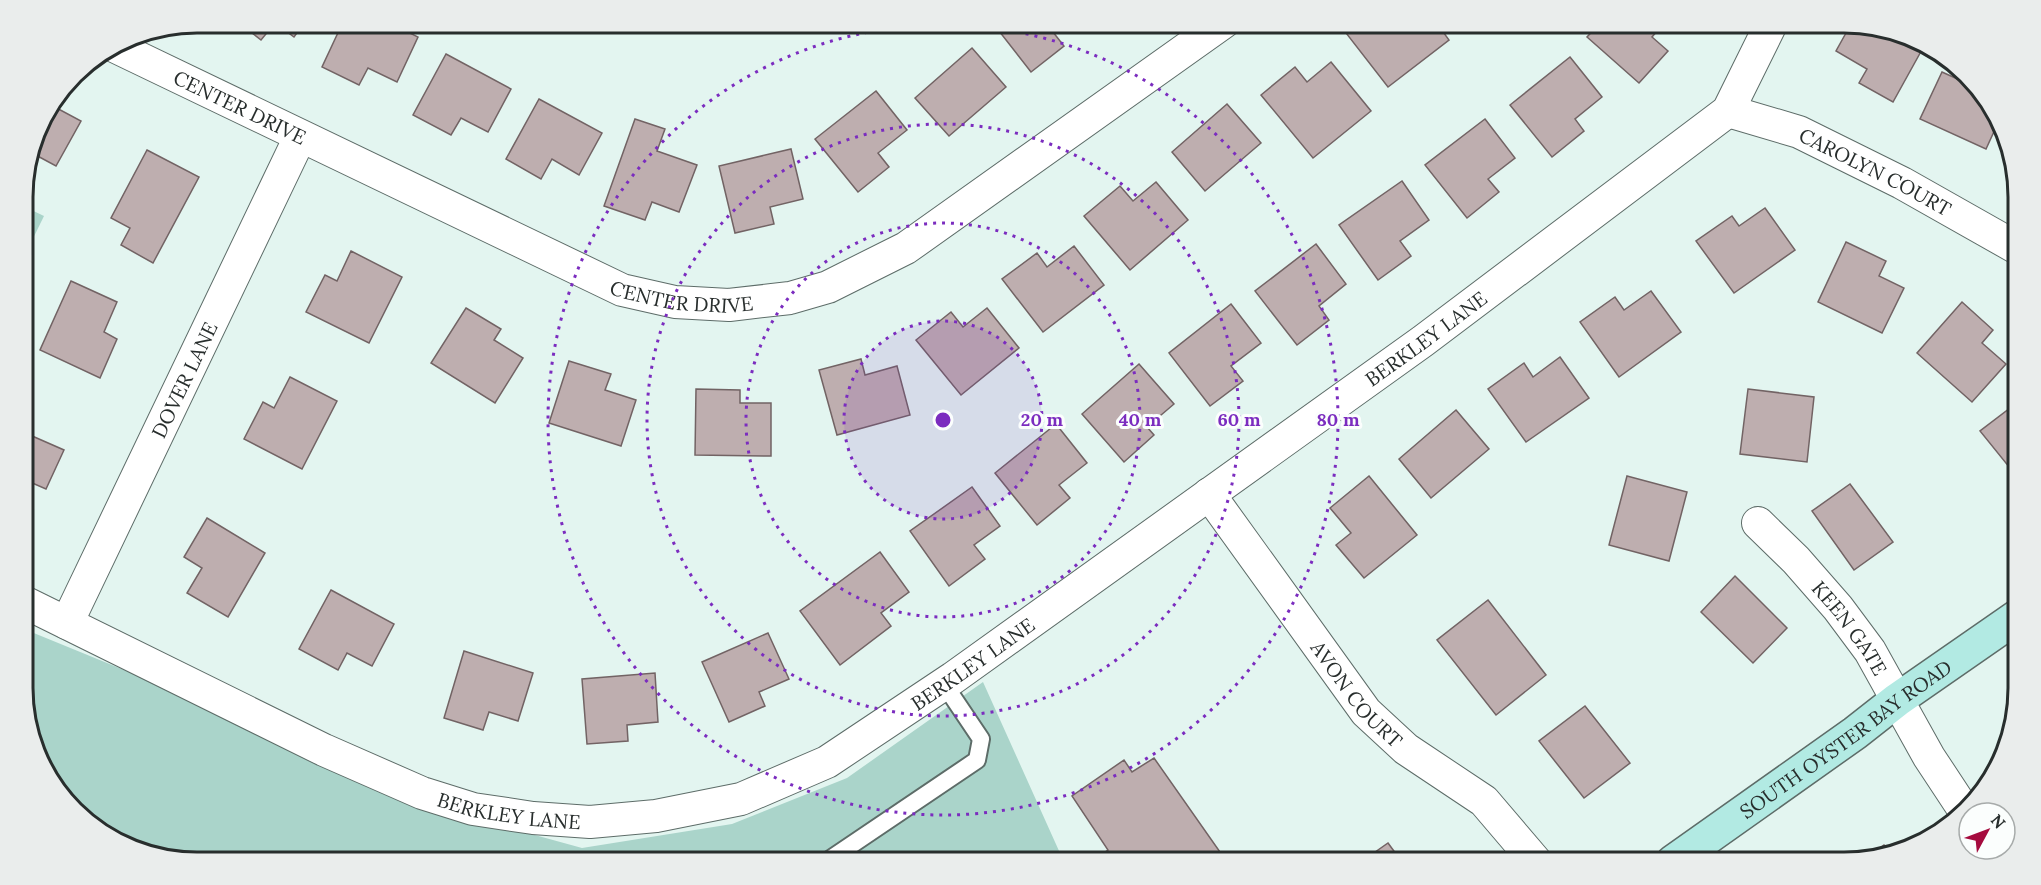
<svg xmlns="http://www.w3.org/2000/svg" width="2041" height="885" font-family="Lora,serif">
<rect width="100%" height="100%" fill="#e3f5f0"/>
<g fill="#aad4ca">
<path d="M23 206 44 216 23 259Z"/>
<path d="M24 629 513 829 582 848 732 824 847 778 983 682 1064 862H197L130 849 59 795 24 711Z"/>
</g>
<path fill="#7eb1a6" d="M923 855 938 862H885Z"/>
<g fill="#beaeaf" stroke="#726364" stroke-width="1.5">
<path d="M238 22H305L294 37 275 23 261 40Z"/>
<path d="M343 22H388L418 37 397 82 368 68 359 85 322 67Z"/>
<path d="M992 22H1065L1053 32 1064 46 1031 72Z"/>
<path d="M1360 22H1436L1449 40 1388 87 1346 33Z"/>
<path d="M1601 22H1665L1652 37 1668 51 1639 83 1587 37Z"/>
<path d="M1851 24 1908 35 1924 46 1893 102 1859 83 1867 69 1836 51Z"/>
<path d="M972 48 1006 87 949 136 915 98Z"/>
<path d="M446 54 511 89 488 132 461 118 451 135 413 115Z"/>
<path d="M1570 57 1602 97 1575 119 1584 131 1552 157 1510 105Z"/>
<path d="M1331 62 1371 111 1313 158 1261 95 1295 67 1307 82Z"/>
<path d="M1942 72 1982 90 1997 125 1986 149 1920 119Z"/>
<path d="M876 91 907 130 878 153 889 167 858 192 815 139Z"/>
<path d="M539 99 602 133 579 175 552 159 541 179 506 159Z"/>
<path d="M1227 104 1261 143 1205 191 1172 152Z"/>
<path d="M51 105 81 121 56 166 32 153 41 119Z"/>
<path d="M635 119 665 129 657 151 697 165 679 212 652 202 645 220 604 206Z"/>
<path d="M1485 119 1515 158 1488 179 1499 192 1467 218 1425 165Z"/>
<path d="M791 149 803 199 770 207 774 224 735 233 719 166Z"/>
<path d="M147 150 199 177 153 263 121 245 130 228 111 218Z"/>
<path d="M1402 181 1429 220 1400 241 1411 256 1378 280 1339 225Z"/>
<path d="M1156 182 1188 220 1130 270 1084 216 1120 186 1133 201Z"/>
<path d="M1765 208 1795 250 1734 293 1696 241 1732 216 1739 226Z"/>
<path d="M1846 242 1886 261 1879 276 1904 288 1882 333 1818 302Z"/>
<path d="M1316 244 1346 284 1319 306 1329 320 1297 345 1255 291Z"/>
<path d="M1074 246 1104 285 1043 332 1002 279 1037 253 1047 267Z"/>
<path d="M351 251 402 277 369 343 306 312 325 275 337 281Z"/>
<path d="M71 281 117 302 104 332 117 339 100 378 40 350Z"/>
<path d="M1651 291 1681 332 1619 377 1580 322 1615 297 1624 310Z"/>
<path d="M1962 302 1993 330 1982 343 2006 364 1972 402 1917 353Z"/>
<path d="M1231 304 1261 343 1231 366 1243 381 1210 406 1169 353Z"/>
<path d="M466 308 501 329 494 340 523 358 495 403 431 363Z"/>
<path d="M987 308 1019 348 961 395 916 340 951 312 963 327Z"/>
<path d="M1560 357 1589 398 1526 442 1488 389 1524 363 1533 377Z"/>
<path d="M861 359 865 375 897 366 910 415 837 435 819 370Z"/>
<path d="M569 361 611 374 605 390 636 400 621 446 549 423Z"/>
<path d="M1139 364 1174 404 1147 427 1154 435 1124 462 1082 414Z"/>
<path d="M290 377 337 401 302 469 244 439 263 402 274 408Z"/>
<path d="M696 389 740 390V403H771V456L695 455Z"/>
<path d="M1748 389 1814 397 1807 462 1740 454Z"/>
<path d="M2018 402V478L1980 431Z"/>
<path d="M1456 410 1489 449 1431 498 1399 459Z"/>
<path d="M1056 424 1087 463 1059 485 1070 498 1037 525 995 473Z"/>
<path d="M23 432 64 450 46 489 30 482 24 496Z"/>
<path d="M1369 476 1417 535 1364 578 1336 545 1351 533 1330 508Z"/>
<path d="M1627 476 1687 492 1669 561 1609 545Z"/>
<path d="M1850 484 1893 542 1854 570 1812 511Z"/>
<path d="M972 487 1000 526 974 545 985 559 949 586 910 531Z"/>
<path d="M207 518 265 553 228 617 187 593 202 568 184 557Z"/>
<path d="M880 552 909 592 881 613 891 626 840 665 800 611Z"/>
<path d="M1735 576 1787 628 1753 663 1701 612Z"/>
<path d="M331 590 394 624 372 666 347 653 338 670 299 649Z"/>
<path d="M1488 600 1546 675 1496 715 1437 640Z"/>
<path d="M768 633 789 679 759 692 765 706 729 722 702 662Z"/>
<path d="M464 651 533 673 518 721 489 712 483 730 444 718Z"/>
<path d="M655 673 658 722 627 725 628 741 587 744 582 679Z"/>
<path d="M1585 706 1630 763 1584 798 1539 741Z"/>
<path d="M1154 758 1227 862H1090L1108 850 1072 796 1124 760 1132 772Z"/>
<path d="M1388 843 1402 862H1361Z"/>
<path d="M1884 845 1889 851 1866 858Z"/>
</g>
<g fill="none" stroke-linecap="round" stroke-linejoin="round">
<defs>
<path id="service" d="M826 862 977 760 981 739 944 684"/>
<g id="minor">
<path id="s1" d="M114 46 622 290 675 302 729 305 790 298 828 287 906 248 1224 22"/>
<path id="s2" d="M1728 111 1799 132 1902 183 2017 248"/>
<path id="s3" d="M1209 494 1366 712 1406 749 1484 801 1536 862"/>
<path id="s4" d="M1758 523 1796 560 1838 608 1870 651 1929 757 1962 807"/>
<path id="s5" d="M24 602 324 750 422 793 473 809 533 818 590 822 656 816 741 799 827 762 953 678 1423 341 1728 111 1772 22"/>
<path id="s6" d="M67 623 300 137"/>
</g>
<g id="secondary">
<path id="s7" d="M1673 862 1855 733 1897 700 2018 616"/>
</g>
</defs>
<use href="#service" stroke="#5d6c68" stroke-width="20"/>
<use href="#minor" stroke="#5d6c68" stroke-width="34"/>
<use href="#secondary" stroke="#5d6c68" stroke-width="36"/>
<use href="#service" stroke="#fff" stroke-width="16"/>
<use href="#minor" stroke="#fff" stroke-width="32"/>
<use href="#secondary" stroke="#b2eae3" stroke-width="33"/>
</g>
<circle cx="943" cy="420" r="99" fill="#7b2cbf" fill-opacity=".12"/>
<g fill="none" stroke="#7b2cbf" stroke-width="3" stroke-dasharray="3 6">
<circle cx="943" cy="420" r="99"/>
<circle cx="943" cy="420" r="197"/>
<circle cx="943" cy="420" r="296"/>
<circle cx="943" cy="420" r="395"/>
</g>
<g text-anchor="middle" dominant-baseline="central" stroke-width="6" stroke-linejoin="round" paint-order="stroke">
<g font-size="20" fill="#282e2d" stroke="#fbfefd">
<text stroke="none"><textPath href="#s1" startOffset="140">CENTER DRIVE</textPath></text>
<text stroke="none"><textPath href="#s2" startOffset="160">CAROLYN COURT</textPath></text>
<text stroke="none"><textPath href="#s1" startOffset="624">CENTER DRIVE</textPath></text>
<text stroke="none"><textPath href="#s5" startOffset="1593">BERKLEY LANE</textPath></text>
<text stroke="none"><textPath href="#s6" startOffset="270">DOVER LANE</textPath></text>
<text stroke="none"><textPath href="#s4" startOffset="140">KEEN GATE</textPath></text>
<text stroke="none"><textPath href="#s5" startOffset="1035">BERKLEY LANE</textPath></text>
<text stroke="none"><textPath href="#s3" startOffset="249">AVON COURT</textPath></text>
<text stroke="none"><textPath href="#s7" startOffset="212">SOUTH OYSTER BAY ROAD</textPath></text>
<text stroke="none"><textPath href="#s5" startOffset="531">BERKLEY LANE</textPath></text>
</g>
</g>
<path d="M0 0H2041V885H0ZM197 33H1844A164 164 0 0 1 2008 197V688A164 164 0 0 1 1844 852H197A164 164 0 0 1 33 688V197A164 164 0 0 1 197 33Z" fill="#eaedec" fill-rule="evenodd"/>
<path fill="none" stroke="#282e2d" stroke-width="3" d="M197 33H1844A164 164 0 0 1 2008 197V688A164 164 0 0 1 1844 852H197A164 164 0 0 1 33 688V197A164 164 0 0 1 197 33Z"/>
<circle cx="943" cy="420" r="9" fill="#7b2cbf" stroke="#fbfefd" stroke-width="3"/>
<g font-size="18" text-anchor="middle" font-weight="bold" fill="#7b2cbf" stroke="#fbfefd" stroke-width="6" stroke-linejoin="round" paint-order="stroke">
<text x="1042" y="426">20 m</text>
<text x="1140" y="426">40 m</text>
<text x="1239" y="426">60 m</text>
<text x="1338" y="426">80 m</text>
</g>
<g transform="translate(1987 831) rotate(49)"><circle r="28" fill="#fbfefd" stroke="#a7abaa" stroke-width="1.5"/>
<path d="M0-4.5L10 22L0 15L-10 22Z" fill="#a50b3e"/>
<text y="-9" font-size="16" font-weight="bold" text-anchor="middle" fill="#282e2d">N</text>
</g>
</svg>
